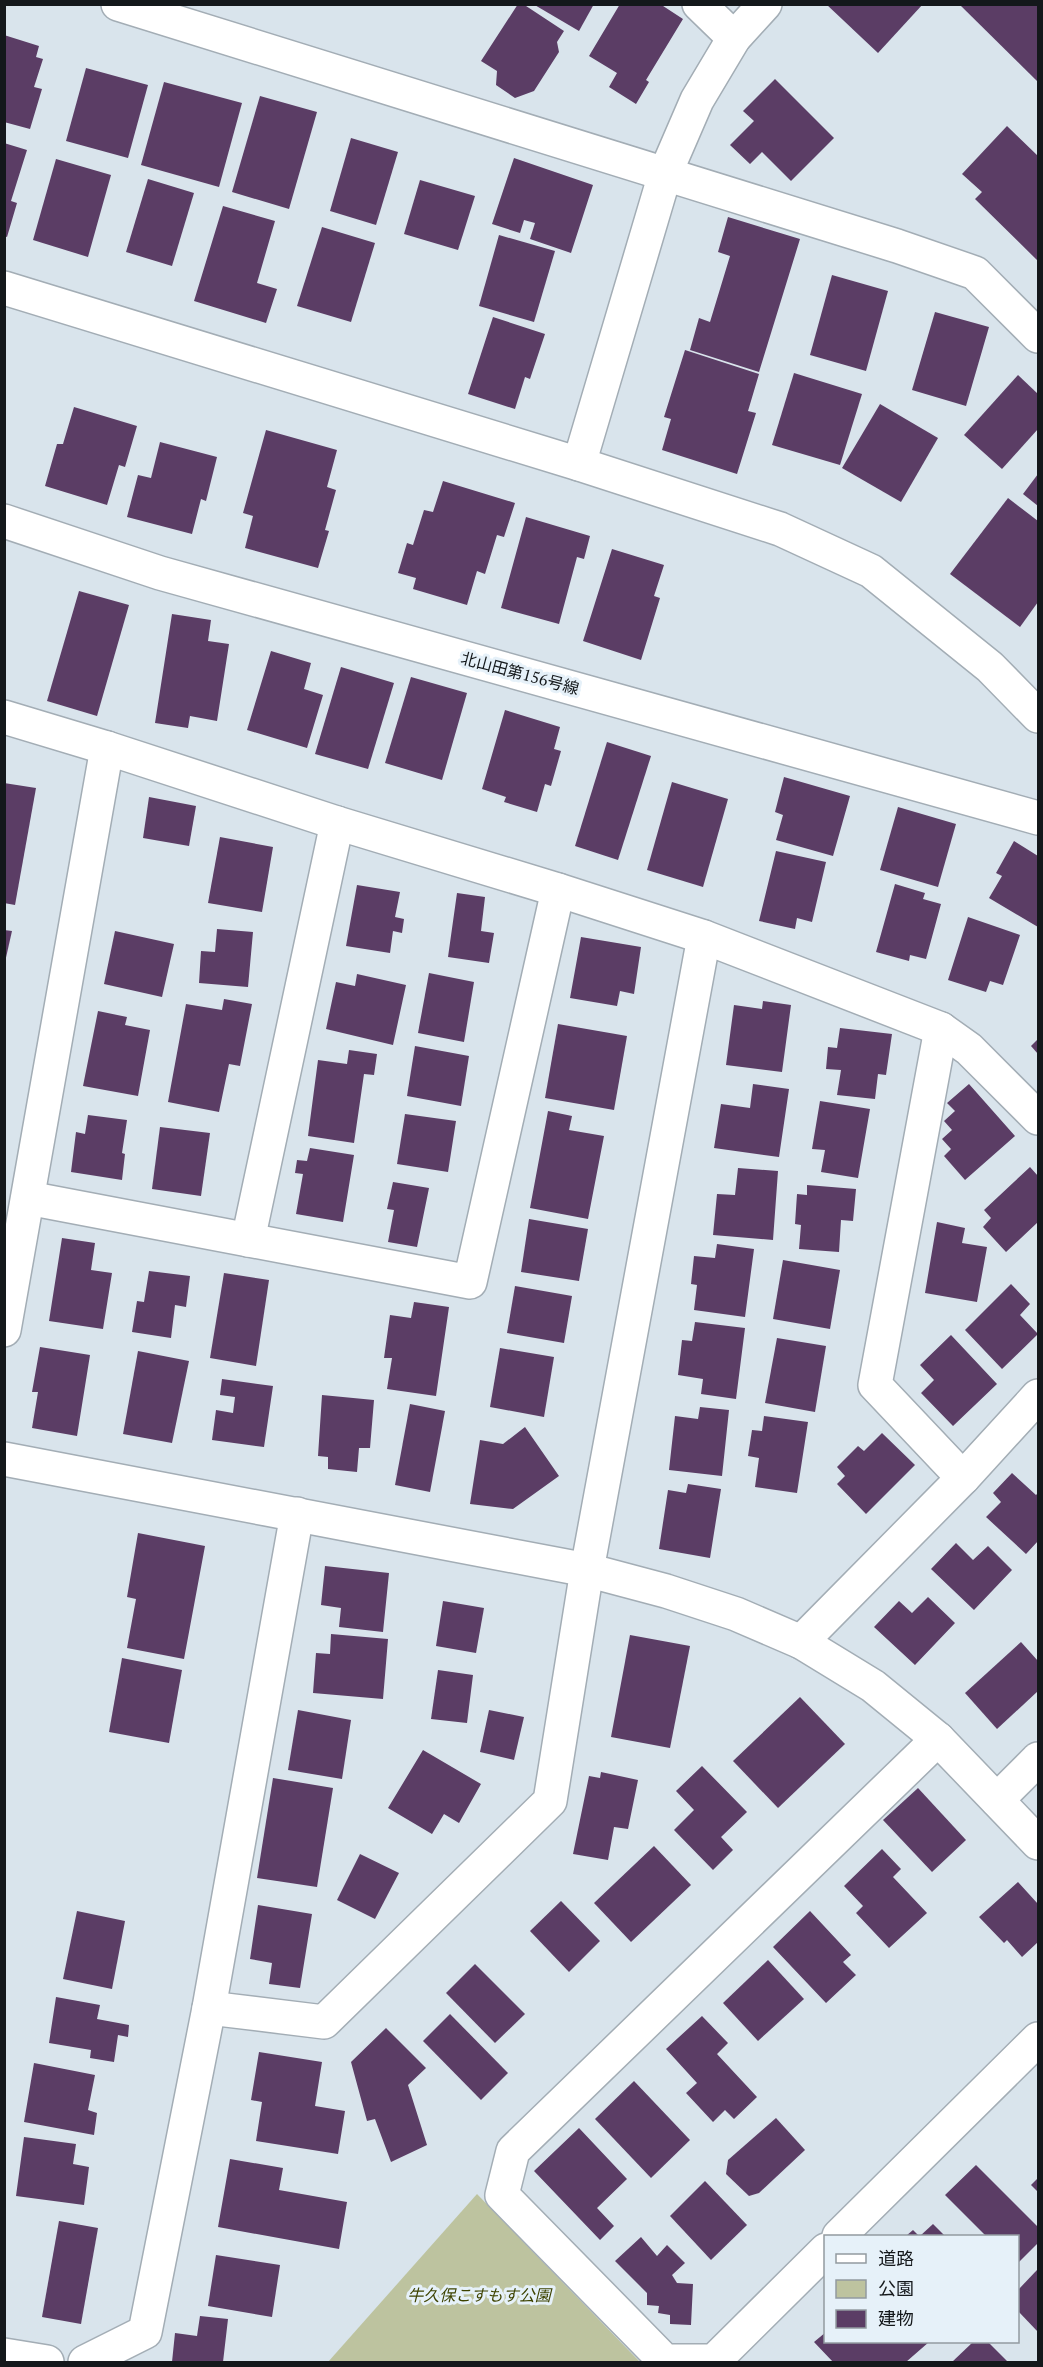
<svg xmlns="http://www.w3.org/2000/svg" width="1043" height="2367" font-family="'PT Serif','Noto Sans JP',serif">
<rect width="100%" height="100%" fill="#d9e4ec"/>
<path fill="#bdc39f" d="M477 2194 640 2362H328Z"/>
<g fill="#5b3d65">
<path d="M518 4H523L564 31 557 42 559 52 534 91 515 98 496 85 497 71 481 61Z"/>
<path d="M533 4H594L579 31Z"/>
<path d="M620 4H660L683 19 646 80 649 82 636 104 609 87 617 73 589 56Z"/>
<path d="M826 4H923L878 53Z"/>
<path d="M959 4H1038V82Z"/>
<path d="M4 35 39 46 36 57 43 59 34 87 42 89 30 129 4 122Z"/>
<path d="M86 68 148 85 128 158 66 141Z"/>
<path d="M775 79 834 138 791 181 762 152 750 164 730 145 754 121 743 111Z"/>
<path d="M164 82 242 103 219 187 141 165Z"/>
<path d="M260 96 317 112 289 209 232 192Z"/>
<path d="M1007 126 1038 156V261L975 199 982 192 962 174Z"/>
<path d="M351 138 398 152 376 225 330 211Z"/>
<path d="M4 143 27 150 11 201 17 203 7 237 4 236Z"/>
<path d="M514 158 593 185 571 253 530 239 535 223 524 220 520 233 492 224Z"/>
<path d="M56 159 111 175 88 257 33 240Z"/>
<path d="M148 179 194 193 172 266 126 252Z"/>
<path d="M420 180 475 196 458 250 404 234Z"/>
<path d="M223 206 275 221 257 283 277 289 266 323 194 301Z"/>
<path d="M728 217 800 239 759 372 690 350 699 318 710 322 730 256 718 252Z"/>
<path d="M322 227 375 243 351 322 297 306Z"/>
<path d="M499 235 555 251 534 322 479 306Z"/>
<path d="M832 275 888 291 866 371 810 355Z"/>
<path d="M935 312 989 327 966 406 912 390Z"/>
<path d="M493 317 545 334 530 379 525 377 515 409 468 394Z"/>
<path d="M685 350 759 374 748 411 756 413 737 474 662 450 671 419 664 417Z"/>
<path d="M794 373 862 394 840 465 772 445Z"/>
<path d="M1018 375 1038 394V429L1002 469 964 435Z"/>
<path d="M880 404 938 438 901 502 842 468Z"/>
<path d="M74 407 137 426 125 467 119 465 107 505 45 486 57 444H63Z"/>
<path d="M266 430 337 450 327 487 336 490 325 530 329 531 318 568 245 548 253 516 243 513Z"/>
<path d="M160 442 217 457 206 501 201 499 192 534 127 517 138 475 151 478Z"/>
<path d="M1038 474V506L1023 494Z"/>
<path d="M443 481 515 503 504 537 497 535 485 574 477 571 467 605 413 589 416 578 398 573 407 543 413 545 424 510 433 512Z"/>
<path d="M1008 498 1038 521V602L1020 627 950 574Z"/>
<path d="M526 517 590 536 584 559 577 557 559 624 501 608Z"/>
<path d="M612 549 664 565 654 596 660 598 641 660 583 641Z"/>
<path d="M79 591 129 605 97 716 47 701Z"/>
<path d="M172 614 211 620 208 641 229 644 217 721 190 716 188 728 155 723Z"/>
<path d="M271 651 311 663 304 689 323 695 307 748 247 730Z"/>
<path d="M341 667 394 683 368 769 315 754Z"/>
<path d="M411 677 467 693 442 780 385 763Z"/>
<path d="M505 710 560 727 554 749 561 751 551 786 545 784 537 812 504 802 506 797 482 789Z"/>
<path d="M607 742 651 756 618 860 575 846Z"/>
<path d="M784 777 850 796 833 856 776 840 783 815 775 812Z"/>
<path d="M672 782 728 799 703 887 647 870Z"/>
<path d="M4 783 36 788 15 905 4 903Z"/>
<path d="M149 797 196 806 189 846 143 838Z"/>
<path d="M898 807 956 824 938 887 880 870Z"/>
<path d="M220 837 273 847 262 912 208 903Z"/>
<path d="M1014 841 1038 856V927L989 898 1002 876 996 873Z"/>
<path d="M776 851 826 862 812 922 797 918 795 929 759 921Z"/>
<path d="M895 884 925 893 923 899 941 904 926 959 910 955 909 961 876 952Z"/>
<path d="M357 885 400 892 395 917 404 919 402 933 393 931 390 953 346 946Z"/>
<path d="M457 893 485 897 481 931 494 933 489 963 448 957Z"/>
<path d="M968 917 1020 935 1003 985 990 981 986 992 948 980Z"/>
<path d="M217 929 253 932 248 987 199 983 201 951 215 952Z"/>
<path d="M4 930 12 931 5 962H4Z"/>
<path d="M115 931 174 944 162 997 104 984Z"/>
<path d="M581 937 641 947 634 994 620 991 617 1006 570 998Z"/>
<path d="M429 973 474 982 464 1042 418 1033Z"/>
<path d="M357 974 406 985 393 1045 326 1029 336 982 355 986Z"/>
<path d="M224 999 252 1004 240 1066 229 1064 219 1112 168 1102 186 1004 222 1010Z"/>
<path d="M763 1001 791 1005 782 1072 726 1065 734 1005 762 1009Z"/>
<path d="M98 1011 127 1017 125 1025 150 1030 138 1096 83 1086Z"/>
<path d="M558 1024 627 1036 614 1110 545 1098Z"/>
<path d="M840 1028 892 1034 886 1075 878 1074 875 1099 837 1095 841 1070 826 1069 828 1047 837 1048Z"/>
<path d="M1038 1039V1054L1031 1046Z"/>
<path d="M415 1046 469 1056 461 1106 407 1096Z"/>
<path d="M349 1050 377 1054 374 1075 364 1074 354 1143 308 1136 318 1060 347 1064Z"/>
<path d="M753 1084 789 1089 779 1157 714 1148 721 1104 750 1108Z"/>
<path d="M969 1084 1015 1136 965 1180 944 1156 951 1149 942 1139 952 1130 944 1121 955 1111 947 1103Z"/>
<path d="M820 1101 870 1109 858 1178 821 1172 825 1150 812 1149Z"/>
<path d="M548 1111 572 1116 569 1130 604 1136 588 1219 530 1208Z"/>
<path d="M405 1114 456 1121 448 1172 397 1164Z"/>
<path d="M88 1115 127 1120 122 1153 125 1154 122 1180 71 1172 76 1132 85 1134Z"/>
<path d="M160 1127 210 1133 201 1196 152 1189Z"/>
<path d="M310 1148 354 1155 343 1222 296 1214 303 1174 295 1173 297 1160 307 1161Z"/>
<path d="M1030 1167 1038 1176V1222L1006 1252 983 1227 991 1218 984 1210Z"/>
<path d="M738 1168 778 1171 773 1240 713 1235 717 1194 735 1195Z"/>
<path d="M393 1182 429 1188 417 1247 388 1242 394 1210 387 1209Z"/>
<path d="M807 1185 856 1189 853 1221 841 1220 839 1252 799 1249 801 1225 795 1224 797 1194 807 1195Z"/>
<path d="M529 1219 588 1229 579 1281 521 1272Z"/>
<path d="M937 1222 965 1228 962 1243 987 1247 977 1302 925 1293Z"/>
<path d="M62 1238 95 1243 91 1270 112 1273 103 1329 49 1321Z"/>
<path d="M717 1244 754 1249 745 1317 694 1310 697 1285 691 1284 694 1256 715 1258Z"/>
<path d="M783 1260 840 1270 830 1329 773 1319Z"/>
<path d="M149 1271 190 1276 186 1307 175 1305 171 1338 132 1332 137 1301 144 1302Z"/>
<path d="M224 1273 269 1280 256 1366 210 1358Z"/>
<path d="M1011 1284 1030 1304 1020 1315 1038 1334 1002 1369 965 1330Z"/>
<path d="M515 1286 572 1296 564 1343 507 1333Z"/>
<path d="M414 1302 449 1307 436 1396 387 1389 392 1358H384L390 1315 411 1318Z"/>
<path d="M695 1322 745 1328 736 1399 701 1394 703 1379 678 1375 682 1340 692 1341Z"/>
<path d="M951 1335 997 1384 953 1426 921 1393 934 1380 920 1365Z"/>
<path d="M777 1338 826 1346 815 1412 765 1403Z"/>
<path d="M40 1347 90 1355 77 1436 32 1428 38 1392H32Z"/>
<path d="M500 1348 554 1357 544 1417 490 1407Z"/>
<path d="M138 1351 189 1361 172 1443 123 1434Z"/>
<path d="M222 1379 273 1386 264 1447 212 1440 216 1410 233 1413 235 1397 220 1395Z"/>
<path d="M322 1395 374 1400 370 1448H359L357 1472 328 1469V1457L318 1456Z"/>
<path d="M410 1404 445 1411 430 1492 395 1485Z"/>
<path d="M700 1407 729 1410 722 1476 669 1470 675 1416 698 1419Z"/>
<path d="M764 1416 808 1422 797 1493 755 1487 759 1458 748 1456 752 1430 762 1431Z"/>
<path d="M525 1427 559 1476 513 1509 470 1504 480 1440 503 1444Z"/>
<path d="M882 1433 915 1465 866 1514 837 1484 845 1476 837 1467 858 1446 864 1451Z"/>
<path d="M1012 1473 1036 1495 1038 1493V1541L1026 1554 986 1517 1001 1502 993 1493Z"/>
<path d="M688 1484 721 1489 710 1558 659 1549 668 1490 686 1493Z"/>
<path d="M138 1533 205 1546 184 1659 127 1648 136 1599 127 1597Z"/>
<path d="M956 1543 973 1560 988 1546 1012 1570 974 1610 931 1569Z"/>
<path d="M325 1566 389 1573 383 1632 339 1627 341 1608 321 1605Z"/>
<path d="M928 1597 955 1623 915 1665 874 1627 899 1601 912 1613Z"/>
<path d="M443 1601 484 1608 476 1653 436 1646Z"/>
<path d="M331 1634 388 1639 383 1699 313 1693 316 1653 330 1654Z"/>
<path d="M630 1635 690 1646 670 1748 611 1737Z"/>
<path d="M1021 1642 1038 1661V1691L997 1729 965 1693Z"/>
<path d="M122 1658 182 1670 169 1743 109 1732Z"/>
<path d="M438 1670 473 1675 467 1723 431 1719Z"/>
<path d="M800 1697 845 1744 778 1808 733 1761Z"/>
<path d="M298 1710 351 1720 342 1779 288 1770Z"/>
<path d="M489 1710 524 1717 514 1760 480 1752Z"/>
<path d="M423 1750 481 1784 459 1823 444 1814 432 1834 388 1808Z"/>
<path d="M702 1766 747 1812 721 1837 733 1850 713 1870 674 1830 694 1810 676 1791Z"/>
<path d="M601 1772 638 1780 628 1829 614 1827 608 1860 573 1854 589 1776 600 1778Z"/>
<path d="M273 1778 333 1788 317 1887 257 1878Z"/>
<path d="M918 1788 966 1840 932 1872 883 1820Z"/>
<path d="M654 1846 691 1885 631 1942 594 1903Z"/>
<path d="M882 1849 901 1869 893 1877 927 1913 889 1948 856 1913 863 1906 844 1886Z"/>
<path d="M360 1854 399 1873 375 1919 337 1900Z"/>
<path d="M1018 1882 1038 1904V1942L1022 1957 1007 1940 1004 1943 979 1917Z"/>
<path d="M561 1901 600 1941 569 1972 530 1931Z"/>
<path d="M258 1905 312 1914 300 1988 269 1984 272 1963 250 1959Z"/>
<path d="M77 1911 125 1921 112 1989 63 1979Z"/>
<path d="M810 1911 851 1955 843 1962 856 1975 826 2003 773 1947Z"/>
<path d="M768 1960 804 1999 758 2041 723 2003Z"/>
<path d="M475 1964 525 2014 495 2043 446 1993Z"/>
<path d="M56 1997 100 2005 97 2019 129 2025 128 2037 118 2035 114 2062 90 2058 91 2050 49 2043Z"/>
<path d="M450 2014 508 2073 481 2100 423 2041Z"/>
<path d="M702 2016 728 2043 717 2054 757 2097 734 2119 725 2110 713 2122 686 2093 697 2083 666 2049Z"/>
<path d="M386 2028 426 2068 408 2085 427 2145 391 2162 375 2119 367 2121 351 2062Z"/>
<path d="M259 2052 322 2062 315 2106 345 2111 338 2154 256 2141 262 2102 251 2100Z"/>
<path d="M34 2063 95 2075 88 2110 97 2113 94 2135 24 2122Z"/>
<path d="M634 2081 690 2140 651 2178 595 2119Z"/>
<path d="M776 2118 805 2150 759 2193 749 2196 726 2174 728 2160Z"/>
<path d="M579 2128 627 2179 597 2208 614 2226 600 2240 534 2171Z"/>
<path d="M24 2137 76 2144 73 2164 89 2167 84 2205 16 2196Z"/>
<path d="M230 2159 283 2168 279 2190 347 2202 339 2249 218 2227Z"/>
<path d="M976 2165 1038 2227V2243L1018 2263V2236H986L945 2195Z"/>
<path d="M1038 2178V2192L1031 2185Z"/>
<path d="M705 2181 747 2225 711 2260 670 2216Z"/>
<path d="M59 2221 98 2228 81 2324 42 2317Z"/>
<path d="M933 2224 945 2236H920Z"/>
<path d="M913 2230 919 2236H906Z"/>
<path d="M641 2237 657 2256 667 2245 685 2263 672 2275 677 2283 693 2284 691 2325 670 2324V2315L658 2313 659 2306 647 2305V2293L615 2261Z"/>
<path d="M216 2255 280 2265 272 2317 208 2306Z"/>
<path d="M1037 2270 1038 2272V2332L1018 2311V2290Z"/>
<path d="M200 2316 228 2319 223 2362 200 2361V2362H172L175 2333 197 2336Z"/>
<path d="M826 2332V2342H929L906 2362H833L814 2342Z"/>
<path d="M973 2342H988L1008 2362H952Z"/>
</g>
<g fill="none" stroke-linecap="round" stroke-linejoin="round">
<defs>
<g id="street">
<path d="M118 4 897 246 975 273 1038 336"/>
<path d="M699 4 734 38"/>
<path d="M4 288 579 464 780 529 871 571 990 667 1038 716"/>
<path d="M579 464 665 174 697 100 734 38 765 4"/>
<path d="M4 521 160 573 1038 818"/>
<path d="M4 717 107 748 337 823 558 890 704 937 941 1029 969 1049 1038 1118"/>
<path d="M941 1029 875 1385 963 1478"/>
<path d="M28 1198 470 1282 558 890"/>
<path d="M248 1240 337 823"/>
<path d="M4 1330 107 748"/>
<path d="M801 1642 963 1478 1038 1396"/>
<path d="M997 1800 1038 1759"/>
<path d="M209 2008 324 2022 550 1801 587 1570 704 937"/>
<path d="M839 2236 1038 2039"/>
<path d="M826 2250 714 2361H665L502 2195 513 2151 938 1739"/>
<path d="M4 2355 47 2362"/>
<path d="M85 2362 145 2332 209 2008 297 1514"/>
</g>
<path id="secondary" d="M4 1459 587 1570 666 1591 736 1614 801 1642 873 1686 938 1739 1038 1843"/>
</defs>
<use href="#street" stroke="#a3adb5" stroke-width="36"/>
<use href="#secondary" stroke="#a3adb5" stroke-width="36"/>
<use href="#street" stroke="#fff" stroke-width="33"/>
<use href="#secondary" stroke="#fff" stroke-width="33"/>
</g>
<g text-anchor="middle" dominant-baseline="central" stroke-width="6" stroke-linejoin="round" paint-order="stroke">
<g font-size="16" fill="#14181b" stroke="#e6f1f9">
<text transform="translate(520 673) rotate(15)">北山田第156号線</text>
</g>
<g font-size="16" font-style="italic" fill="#3d4300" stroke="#e6f1f9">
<text x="479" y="2295">牛久保こすもす公園</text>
</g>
</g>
<rect width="1043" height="2367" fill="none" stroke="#14181b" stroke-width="12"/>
<rect x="824" y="2235" width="195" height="108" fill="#e6f1f9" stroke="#929aa0" stroke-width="1.5"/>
<rect x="836" y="2254" width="30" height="9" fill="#ffffff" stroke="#929aa0" stroke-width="1.5"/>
<text x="878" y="2265" font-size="18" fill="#14181b">道路</text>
<rect x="836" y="2280" width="30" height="18" fill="#bdc39f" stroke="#929aa0" stroke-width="1.5"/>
<text x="878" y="2295" font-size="18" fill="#14181b">公園</text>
<rect x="836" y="2310" width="30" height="18" fill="#5b3d65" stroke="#929aa0" stroke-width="1.5"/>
<text x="878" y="2325" font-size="18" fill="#14181b">建物</text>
</svg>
